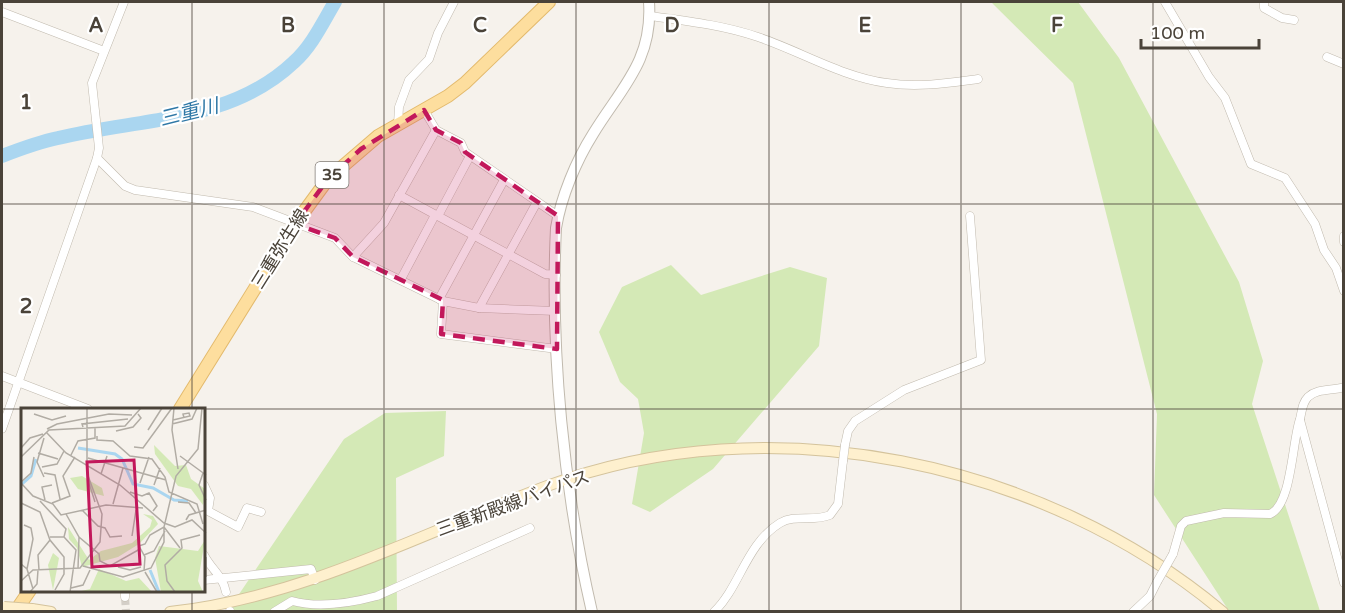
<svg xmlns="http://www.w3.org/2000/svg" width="1345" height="613" font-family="'Varela Round','Noto Sans JP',sans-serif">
<rect width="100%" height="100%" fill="#f6f2ec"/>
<g fill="#d4e9b6">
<path d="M991 2H1078L1119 58 1239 282 1263 361 1252 404 1320 611H1229L1154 495 1157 414 1073 83Z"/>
<path d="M671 265 701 295 790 267 827 278 819 346 713 469 650 512 632 504 644 433 638 399 620 382 599 332 622 287Z"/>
<path d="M446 411 444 456 396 478 397 611 227 612 344 439 385 413Z"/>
</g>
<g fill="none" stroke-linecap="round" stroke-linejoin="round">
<path stroke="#aad6f0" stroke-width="14" d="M2 156C20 149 39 142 58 138 139 118 230 123 294 62 312 46 323 22 335 2"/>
<path stroke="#d4cfc8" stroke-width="8" stroke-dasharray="8 4" stroke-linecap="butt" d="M125 597 126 612"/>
<defs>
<g id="minor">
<path d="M1165 2 1209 77 1225 98 1251 164 1285 178 1315 224 1324 250 1336 268 1344 291"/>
<path d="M1264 2V8L1282 18 1294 20"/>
<path d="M2 12 104 51"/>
<path d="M650 16C687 21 723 25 758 37 800 51 842 77 887 83 917 88 948 83 978 79"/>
<path d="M1327 57 1344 64"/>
<path d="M424 110 436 130 461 143 465 152 558 216"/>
<path d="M398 124 399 107 409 80 429 59 438 33 454 2"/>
<path d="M97 158 125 186 135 190 253 207 335 238 353 257 443 301 479 308 556 311"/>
<path d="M399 195 545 274 556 275"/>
<path d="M438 216 470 156"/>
<path d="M1344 236V242"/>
<path d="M353 257 384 223 436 130"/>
<path d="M401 279 435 215"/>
<path d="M439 299 504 180"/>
<path d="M443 301 441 334 557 349"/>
<path d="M479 308 537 202"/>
<path d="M2 376 88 409"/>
<path d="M1300 420 1344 583"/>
<path d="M2 429 97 158 99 148 92 83 124 2"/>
<path d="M845 445 848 431 855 421 904 390 981 360 970 216"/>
<path d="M204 485 210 498 208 511 238 527 247 508 261 512"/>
<path d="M1173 554 1181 526 1186 521 1224 513 1270 514C1292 505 1292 441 1300 419 1302 411 1302 403 1308 397 1318 388 1332 391 1344 387"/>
<path d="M204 555C211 569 223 576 226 592"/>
<path d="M204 580 311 569 315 580"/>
<path d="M125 597V590"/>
<path d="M230 611V612"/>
<path d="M274 612 292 601C318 608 351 603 377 596L530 528"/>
<path d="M714 612C740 587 746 544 780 523 795 514 814 522 830 515L838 504 843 461"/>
<path d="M1133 612 1150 596 1157 582"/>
</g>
<path id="tertiary" d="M592 612C564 491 550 352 556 228 561 197 576 161 593 134 621 88 653 61 649 2"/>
<g id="secondary">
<path d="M32 609 51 612"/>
<path d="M170 612C305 597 422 533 547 486 770 403 1043 461 1223 612"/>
</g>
<g id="primary">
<path d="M180 409 295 224 328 179 378 136 448 96 465 83 549 2"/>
<path d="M15 612 30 590"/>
</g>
</defs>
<use href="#minor" stroke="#c1baae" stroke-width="9"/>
<use href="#tertiary" stroke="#c1baae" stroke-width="12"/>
<use href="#secondary" stroke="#d4c39c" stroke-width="12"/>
<use href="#primary" stroke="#e3ba6d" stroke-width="14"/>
<use href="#minor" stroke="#fff" stroke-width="8"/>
<use href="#tertiary" stroke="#fff" stroke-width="10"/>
<use href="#secondary" stroke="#fef0ce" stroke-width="10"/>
<use href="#primary" stroke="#fdde9e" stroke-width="12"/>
<defs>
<g id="minor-bridge">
<path d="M843 461 845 445"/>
<path d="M1157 582 1173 554"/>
</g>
<path id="secondary-bridge" d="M4 607 32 609"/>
</defs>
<use href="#minor-bridge" stroke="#c1baae" stroke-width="9" stroke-linecap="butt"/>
<use href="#secondary-bridge" stroke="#d4c39c" stroke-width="12" stroke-linecap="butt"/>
<use href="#minor-bridge" stroke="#fff" stroke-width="8"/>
<use href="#secondary-bridge" stroke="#fef0ce" stroke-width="10"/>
</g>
<path fill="#c2185b" fill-opacity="0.2" stroke="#c2185b" stroke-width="4.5" stroke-dasharray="12 8" stroke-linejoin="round" d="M424 110 436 130 461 143 465 152 558 216 557 349 441 334 443 300 353 257 335 238 295 224 328 179 361 149Z"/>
<path fill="none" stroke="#4a4339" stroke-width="1.5" stroke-opacity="0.55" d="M192 2V409M384 2V612M576 2V612M769 2V612M961 2V612M1153 2V612M2 204H1344M2 409H1344M192 590V612"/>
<g text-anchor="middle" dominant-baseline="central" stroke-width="4.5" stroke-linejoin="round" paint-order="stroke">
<rect fill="#fff" stroke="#807b74" stroke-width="1.5" x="315.5" y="162" width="33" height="26" rx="4.5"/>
<g font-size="16" font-weight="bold" fill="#4a4339">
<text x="332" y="175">35</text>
</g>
<g font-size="18" fill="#4a4339" stroke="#fff">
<text transform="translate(280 249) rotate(-58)">三重弥生線</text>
<text transform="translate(513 503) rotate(-20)">三重新殿線バイパス</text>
</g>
<g font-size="20" font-style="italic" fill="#2f78a6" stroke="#fff">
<text transform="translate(189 113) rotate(-14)">三重川</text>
</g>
</g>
<g transform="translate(21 408)">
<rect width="184" height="184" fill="#f6f2ec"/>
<path d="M133 37 154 58 165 57 170 71 184 81 182 97 170 81 157 78 134 46ZM61 68 81 80 83 88 57 81 49 70ZM122 106 132 108 137 116 118 136 97 149 61 159 56 140 48 131 47 119 68 152 80 143 111 135 129 119 131 112ZM184 132 177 173 182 184H140L134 150 138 138 177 143ZM32 145 38 150 32 182 27 157ZM78 161 105 173 118 170 131 184H56L69 181Z" fill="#d4e9b6"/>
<path fill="none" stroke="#aad6f0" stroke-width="3" d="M57 40 94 46 101 51 112 76 132 80 153 92 167 93M0 77 10 68 15 51M129 162 138 184"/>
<path fill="none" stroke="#b1aca4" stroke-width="1.5" d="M153 0 151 22 157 61M13 6 31 12 45 8M152 12 169 8 168 5 162 6 163 10M151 16 171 11 176 0M62 19 61 16 107 11M26 21 36 16 88 6 111 7M127 22 141 0M95 23 112 19 120 10 117 6M25 24 45 45 99 77 143 115 154 119 171 112 185 125M76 28V32L92 33 109 48 131 51 144 69 148 84 176 96 182 116M23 30 16 54 23 69M113 39 122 40 151 0M0 40 9 30 22 26M17 45 37 51M50 47 57 33 74 30V19M159 48 185 67M0 49 28 22 104 18 120 0M67 50 145 72M21 59 36 56 43 43M23 65 34 67 39 91M182 65 178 77 185 92M80 66 86 48M67 72 74 94M0 74 10 65 13 49M0 75 12 88 32 96 40 107 85 97 122 100M119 75 128 49M133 77 139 60M109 84 121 88 128 85 136 98 132 103M24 92 21 79 31 77M19 93 45 121 43 129M157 94 168 95 175 105M0 95 19 104 29 132 43 149V166L34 182M31 95 49 88 42 68 54 49M92 96 102 60M61 102 77 118 84 120 89 129 101 128M45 106 58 129 78 146 79 153 89 158 119 141M165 112 168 107 185 102M3 117 10 120 12 131 6 161M111 128 115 102M29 129H43L55 142 49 184M123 147 133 143 144 123M185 149V169M0 156 6 161 12 181M62 158 102 169 130 160 143 134V119L155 68 177 41 181 0M97 159 109 162 120 159M57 161 58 129M18 162 17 147 29 132M123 163 124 149 118 138 124 136 129 127 143 119 159 140M124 164 136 184M0 173 12 162 59 160 79 134 81 106 66 65V0M50 180 62 177 69 162M9 184 16 176 17 162M154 184 146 173 144 157 161 140 160 132 179 127"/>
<path fill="#c2185b" fill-opacity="0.15" stroke="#c2185b" stroke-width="3" d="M113 52 119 156 71 159 66 54Z"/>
<rect width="184" height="184" fill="none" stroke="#4a4339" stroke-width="3"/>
</g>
<g font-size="20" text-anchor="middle" font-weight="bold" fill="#4a4339" stroke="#fff" stroke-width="4.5" stroke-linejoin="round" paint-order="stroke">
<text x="96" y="32">A</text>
<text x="288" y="32">B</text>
<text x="480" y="32">C</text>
<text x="672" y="32">D</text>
<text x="865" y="32">E</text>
<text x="1057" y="32">F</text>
<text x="26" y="109">1</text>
<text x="26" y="313">2</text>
</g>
<rect width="1345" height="613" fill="none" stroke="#4a4339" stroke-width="6"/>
<path d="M1141 39v9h118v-9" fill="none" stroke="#4a4339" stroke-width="3"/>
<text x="1150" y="39" font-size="18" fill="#4a4339" stroke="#ffffff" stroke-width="4.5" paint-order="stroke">100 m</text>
</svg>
